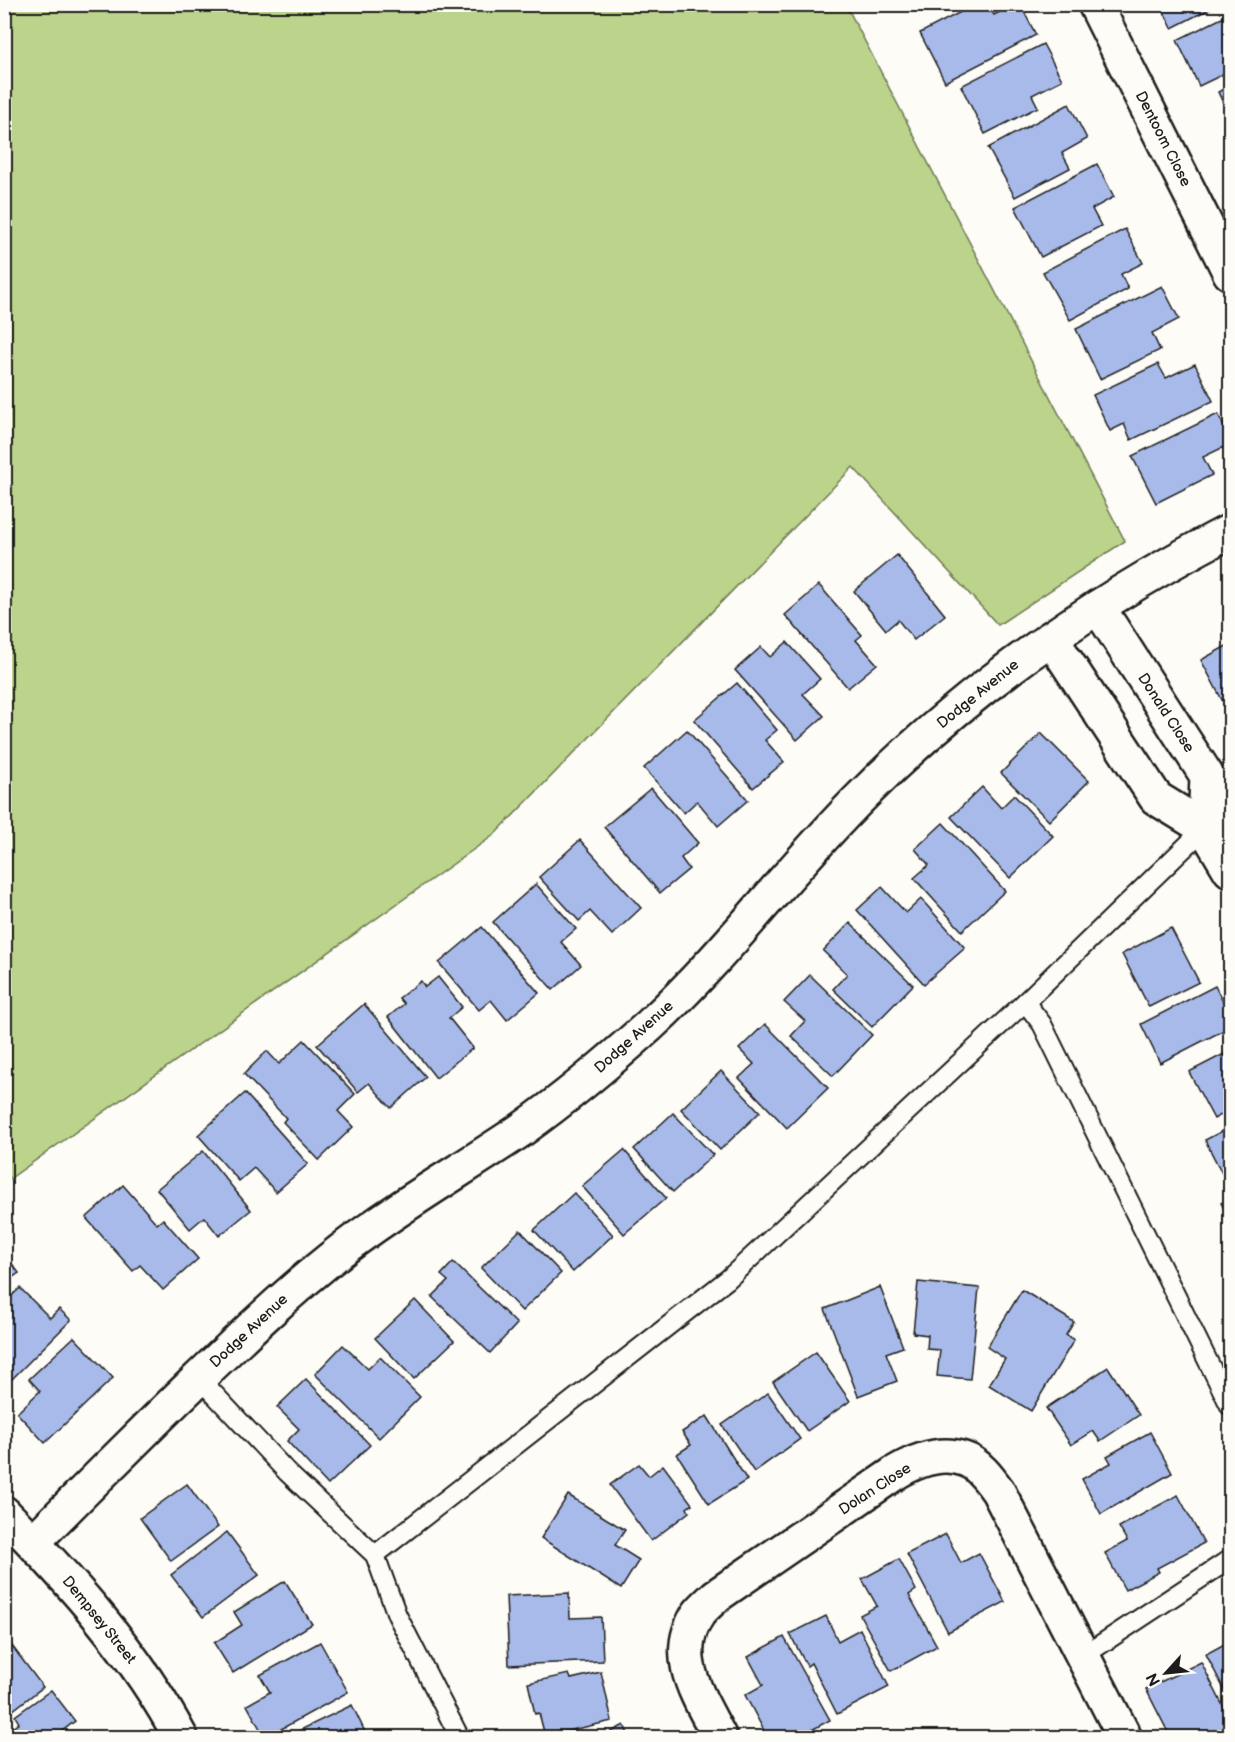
<svg xmlns="http://www.w3.org/2000/svg" width="1235" height="1742" font-family="'Balsamiq Sans',sans-serif">
<rect width="100%" height="100%" fill="#fdfcf7"/>
<filter id="ink" filterUnits="userSpaceOnUse"><feTurbulence type="fractalNoise" baseFrequency=".0167" numOctaves="2"/><feDisplacementMap in="SourceGraphic" scale="12" xChannelSelector="R" yChannelSelector="G"/><feConvolveMatrix kernelMatrix="1 2 1 2 8 2 1 2 1" color-interpolation-filters="sRGB"/></filter>
<g filter="url(#ink)">
<path fill="#bbd38a" stroke="#6c7853" stroke-width="1.5" d="M5 4 846 5 1125 541 998 625 853 467 494 835 5 1182Z"/>
<g fill="#a7bae9" stroke="#1c1c1c" stroke-width="1.5">
<path d="M919 4H939L924 13Z"/>
<path d="M976 4H988L994 15 1015 4H1020L1036 35 945 82 920 33Z"/>
<path d="M1160 4H1219L1172 28Z"/>
<path d="M1230 14V71L1199 86 1177 40Z"/>
<path d="M1043 44 1062 80 1032 95 1038 107 985 134 961 86Z"/>
<path d="M1230 85V118L1218 92Z"/>
<path d="M1069 104 1087 139 1062 153 1070 168 1015 197 988 148Z"/>
<path d="M1097 164 1114 197 1092 209 1101 226 1041 257 1015 207Z"/>
<path d="M1125 229 1143 263 1121 274 1128 289 1070 320 1043 272Z"/>
<path d="M1162 286 1179 319 1152 333 1160 350 1100 379 1076 329Z"/>
<path d="M1158 364 1166 378 1195 364 1213 401 1131 440 1124 424 1110 431 1093 395Z"/>
<path d="M1218 414 1230 439V444L1203 457 1212 475 1156 503 1132 456Z"/>
<path d="M897 555 945 615 914 640 898 620 886 630 854 591Z"/>
<path d="M819 585 862 635 856 640 877 664 848 688 785 615Z"/>
<path d="M787 642 820 679 803 694 824 716 797 740 735 670 761 647 770 657Z"/>
<path d="M1230 644V715L1201 660Z"/>
<path d="M737 683 777 730 765 740 784 762 753 788 694 720Z"/>
<path d="M687 730 748 800 718 826 697 801 684 813 644 768Z"/>
<path d="M1041 733 1089 781 1049 821 1001 773Z"/>
<path d="M982 787 1001 808 1014 795 1053 836 1010 878 951 817Z"/>
<path d="M651 788 698 843 681 858 689 869 660 893 604 827Z"/>
<path d="M943 823 1005 891 962 931 914 878 929 865 915 849Z"/>
<path d="M580 840 641 908 612 935 590 911 579 921 539 877Z"/>
<path d="M536 884 576 929 561 942 581 965 553 990 493 922Z"/>
<path d="M882 887 906 913 921 899 965 948 924 984 857 910Z"/>
<path d="M850 923 913 985 872 1027 833 989 847 974 823 951Z"/>
<path d="M482 927 539 993 507 1020 491 1000 479 1010 439 963Z"/>
<path d="M1171 928 1199 982 1149 1007 1122 954Z"/>
<path d="M810 975 872 1035 833 1076 791 1036 805 1021 784 1002Z"/>
<path d="M438 977 462 1007 449 1018 473 1048 436 1078 388 1017 404 1004 399 998 421 981 425 987Z"/>
<path d="M1215 986 1230 1016V1027L1160 1063 1141 1024Z"/>
<path d="M364 1004 426 1077 391 1108 369 1083 358 1092 317 1045Z"/>
<path d="M765 1024 828 1088 787 1128 739 1078 754 1064 739 1049Z"/>
<path d="M304 1040 355 1094 338 1111 353 1127 319 1160 283 1122 286 1118 244 1074 267 1051 279 1064Z"/>
<path d="M1230 1051V1110L1214 1119 1189 1072Z"/>
<path d="M721 1071 760 1112 720 1150 681 1109Z"/>
<path d="M245 1093 308 1164 276 1192 254 1168 239 1181 198 1135Z"/>
<path d="M673 1113 713 1155 673 1192 634 1149Z"/>
<path d="M1230 1127V1179L1226 1181 1205 1140Z"/>
<path d="M624 1150 666 1198 624 1234 582 1186Z"/>
<path d="M203 1151 251 1210 219 1236 204 1217 190 1229 157 1189Z"/>
<path d="M123 1185 157 1224 163 1219 198 1259 163 1290 140 1265 133 1271 86 1218Z"/>
<path d="M574 1193 613 1235 573 1272 534 1230Z"/>
<path d="M1230 1198V1219L1221 1203Z"/>
<path d="M520 1230 561 1273 522 1311 481 1268Z"/>
<path d="M4 1253 19 1273 4 1283Z"/>
<path d="M453 1262 517 1324 490 1353 432 1297 448 1281 441 1275Z"/>
<path d="M918 1282 979 1288 970 1379 937 1376 940 1350 927 1349 928 1335 913 1333Z"/>
<path d="M880 1287 903 1347 886 1353 897 1381 858 1396 825 1309Z"/>
<path d="M20 1288 50 1318 59 1309 71 1320 4 1387V1303Z"/>
<path d="M1022 1290 1074 1322 1066 1335 1074 1340 1031 1411 989 1385 1005 1359 987 1347Z"/>
<path d="M415 1300 454 1341 414 1379 375 1338Z"/>
<path d="M74 1337 113 1378 45 1443 17 1413 40 1391 29 1379Z"/>
<path d="M343 1345 368 1369 380 1357 420 1397 379 1438 315 1374Z"/>
<path d="M816 1352 850 1401 807 1431 773 1382Z"/>
<path d="M1108 1367 1139 1415 1100 1441 1093 1431 1071 1445 1046 1408Z"/>
<path d="M306 1379 370 1445 328 1485 287 1441 299 1429 277 1407Z"/>
<path d="M768 1393 800 1439 754 1472 722 1425Z"/>
<path d="M707 1416 747 1480 709 1504 677 1454 691 1445 682 1432Z"/>
<path d="M1150 1432 1172 1473 1101 1514 1082 1479 1111 1463 1107 1456Z"/>
<path d="M639 1464 649 1476 663 1465 692 1504 687 1508 689 1512 651 1541 610 1485Z"/>
<path d="M187 1484 218 1527 171 1561 140 1518Z"/>
<path d="M568 1495 625 1530 615 1545 639 1560 621 1589 541 1538Z"/>
<path d="M1178 1495 1204 1543 1157 1568 1159 1572 1125 1590 1105 1553 1127 1541 1119 1527Z"/>
<path d="M227 1532 259 1575 203 1617 171 1575Z"/>
<path d="M946 1534 961 1563 979 1553 1005 1602 948 1632 907 1554Z"/>
<path d="M899 1559 916 1590 909 1595 937 1646 891 1671 860 1615 877 1606 862 1579Z"/>
<path d="M285 1581 312 1624 233 1673 214 1643 242 1625 234 1612Z"/>
<path d="M569 1593 570 1618 601 1617 603 1661 509 1665 506 1596Z"/>
<path d="M826 1616 838 1641 860 1629 889 1687 837 1714 811 1663 807 1666 790 1634Z"/>
<path d="M784 1637 830 1720 797 1738H768L745 1695 763 1685 748 1657Z"/>
<path d="M6 1638 43 1687 4 1717V1639Z"/>
<path d="M1230 1641V1701L1206 1654Z"/>
<path d="M320 1642 348 1692 265 1738 247 1705 270 1692 260 1675Z"/>
<path d="M1201 1662 1230 1720V1738H1191L1190 1735 1185 1738H1171L1146 1689Z"/>
<path d="M601 1672 612 1721 545 1736 539 1713 535 1714 528 1683 569 1674 571 1679Z"/>
<path d="M51 1690 75 1721 53 1738H4V1734L19 1723 15 1716Z"/>
<path d="M352 1705 368 1738H296L294 1733Z"/>
<path d="M624 1725 630 1738H600Z"/>
</g>
<g fill="none" stroke-linecap="round" stroke-linejoin="round">
<defs>
<g id="lane">
<path d="M1025 1002 1042 1024 1230 1406"/>
<path d="M199 1378 288 1473 375 1555 397 1615 460 1738"/>
<path d="M375 1555 728 1279 1025 1002 1205 828 1230 810"/>
<path d="M1083 1656 1230 1559"/>
</g>
<g id="street">
<path d="M1095 4 1230 273"/>
<path d="M1098 607 1207 776 1205 828"/>
<path d="M1051 638 1156 798 1205 828 1230 870"/>
<path d="M720 1738C700 1698 669 1656 699 1613 704 1607 710 1602 716 1596L895 1473C915 1461 941 1451 964 1459 978 1463 990 1480 998 1491L1125 1738"/>
</g>
<g id="secondary">
<path d="M4 1513C71 1581 136 1653 181 1738"/>
<path d="M33 1542C81 1494 130 1445 179 1397 232 1346 285 1294 343 1249 400 1205 462 1170 521 1130 566 1098 609 1062 650 1025 728 953 790 867 865 793 971 686 1097 600 1230 531"/>
</g>
</defs>
<use href="#lane" stroke="#1c1c1c" stroke-width="22"/>
<use href="#street" stroke="#1c1c1c" stroke-width="38"/>
<use href="#secondary" stroke="#1c1c1c" stroke-width="38"/>
<use href="#lane" stroke="#fdfcf7" stroke-width="18"/>
<use href="#street" stroke="#fdfcf7" stroke-width="33"/>
<use href="#secondary" stroke="#fdfcf7" stroke-width="33"/>
</g>
</g>
<g text-anchor="middle" dominant-baseline="central" stroke-width="4.5" stroke-linejoin="round" paint-order="stroke">
<g font-size="15" fill="#1c1c1c" stroke="#fdfcf7">
<text transform="translate(1163 139) rotate(63)">Dentoom Close</text>
<text transform="translate(978 694) rotate(-39)">Dodge Avenue</text>
<text transform="translate(1166 713) rotate(57)">Donald Close</text>
<text transform="translate(634 1037) rotate(-42)">Dodge Avenue</text>
<text transform="translate(249 1331) rotate(-43)">Dodge Avenue</text>
<text transform="translate(875 1489) rotate(-33)">Dolan Close</text>
<text transform="translate(99 1620) rotate(51)">Dempsey Street</text>
</g>
</g>
<rect width="1235" height="1742" fill="none" stroke="#fdfcf7" stroke-width="24"/>
<rect x="12" y="12" width="1211" height="1718" fill="none" stroke="#1c1c1c" stroke-width="2" filter="url(#ink)"/>
<g transform="translate(1166 1673) rotate(243)" stroke="#fdfcf7" stroke-width="4.5" paint-order="stroke">
<path d="M0-4.5L10 22L0 15L-10 22Z" fill="#1c1c1c"/>
<text y="-9" font-size="16" font-weight="bold" text-anchor="middle" fill="#1c1c1c">N</text>
</g>
</svg>
